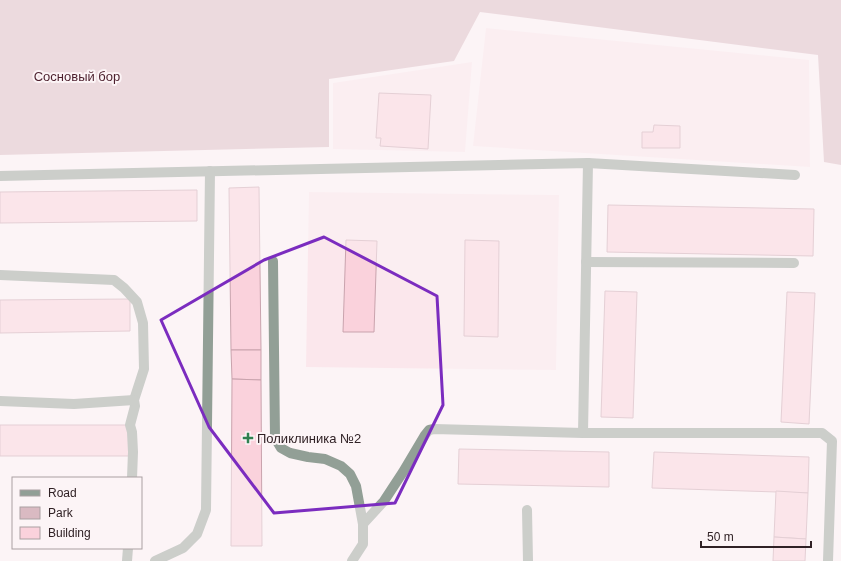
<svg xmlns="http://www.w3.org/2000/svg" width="841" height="561" font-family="Arial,sans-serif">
<rect width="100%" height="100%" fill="#fcf4f6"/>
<g fill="#fbe7ec">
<path d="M486 28 809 60 810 167 473 146Z"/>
<path d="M472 62 465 152 333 149V83Z"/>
<path d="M309 192 559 195 556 370 306 367Z"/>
</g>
<path fill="#dabac2" d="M0 0H841V165L824 162 818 55 480 12 454 61 329 79V147L0 155Z"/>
<g fill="#fad2dc" stroke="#c9a3ad">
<path d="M379 93 431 95 428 149 380 146 381 138H376Z"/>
<path d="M654 125 680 126V148H642V132H653Z"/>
<path d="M259 187 261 350H231L229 188Z"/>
<path d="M197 190V221L0 223V192Z"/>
<path d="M608 205 814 209 813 256 607 252Z"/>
<path d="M346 240 377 241 374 332H343Z"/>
<path d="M465 240 499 241 498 337 464 336Z"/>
<path d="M605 291 637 292 633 418 601 417Z"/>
<path d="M787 292 815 293 809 424 781 422Z"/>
<path d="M130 299V331L0 333V300Z"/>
<path d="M231 350H261V380L232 379Z"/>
<path d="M232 379 261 380 262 546H231Z"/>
<rect x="0" y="425" width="130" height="31"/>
<path d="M459 449 609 452V487L458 484Z"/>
<path d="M654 452 809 457 808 493 652 488Z"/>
<path d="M776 491 808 493 806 539 774 537Z"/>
<path d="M774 537 806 539 805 561H773Z"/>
</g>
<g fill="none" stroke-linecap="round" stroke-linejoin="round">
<g stroke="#929f96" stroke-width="10">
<path d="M588 163 795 175"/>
<path d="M0 176 588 163 583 433"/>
<path d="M273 261 275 438 281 448 290 453 308 457 325 459 341 466 350 474 356 486 363 524"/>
<path d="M586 262 794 263"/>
<path d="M0 275 114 280 124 288 137 302 143 323 144 369 134 400 135 406 130 425 132 432 133 452 132 478"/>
<path d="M0 401 74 404 134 400"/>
<path d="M527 510 528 561"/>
<path d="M127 561 128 548"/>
<path d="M155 561 183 548 197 534 206 510 210 171"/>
<path d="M352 561 363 544V524L384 501 403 472 425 435 429 430 434 429 583 433H822L832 441 828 561"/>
</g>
</g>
<path d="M0 0H841V561H0ZM324 237 437 296 443 405 395 503 274 513 209 427 161 320 264 260Z" fill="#fcf4f6" fill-opacity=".55" fill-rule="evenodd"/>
<path fill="none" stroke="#7b2cbf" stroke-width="3" stroke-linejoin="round" d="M324 237 437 296 443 405 395 503 274 513 209 427 161 320 264 260Z"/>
<path fill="#308050" stroke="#fcf4f6" stroke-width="1.5" d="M246 432h4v4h4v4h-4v4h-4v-4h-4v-4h4z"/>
<g text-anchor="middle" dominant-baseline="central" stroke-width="4" stroke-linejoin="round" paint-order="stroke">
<g font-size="13" fill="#4c1f2d" stroke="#fcf4f6">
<text x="77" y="76">Сосновый бор</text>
</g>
<g font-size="13" fill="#302125" stroke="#fcf4f6" text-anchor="start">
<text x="257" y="438">Поликлиника №2</text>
</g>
</g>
<rect x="12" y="477" width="130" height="72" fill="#fcf4f6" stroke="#aaa0a2"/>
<rect x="20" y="490" width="20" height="6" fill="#929f96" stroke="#aaa0a2"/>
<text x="48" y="497" font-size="12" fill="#302125">Road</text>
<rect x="20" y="507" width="20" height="12" fill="#dabac2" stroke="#aaa0a2"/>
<text x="48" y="517" font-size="12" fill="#302125">Park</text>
<rect x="20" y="527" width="20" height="12" fill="#fad2dc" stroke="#aaa0a2"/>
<text x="48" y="537" font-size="12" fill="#302125">Building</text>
<path d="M701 541v6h110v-6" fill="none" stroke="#302125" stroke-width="2"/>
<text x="707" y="541" font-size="12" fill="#302125" stroke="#fcf4f6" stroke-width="3" paint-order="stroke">50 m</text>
</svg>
